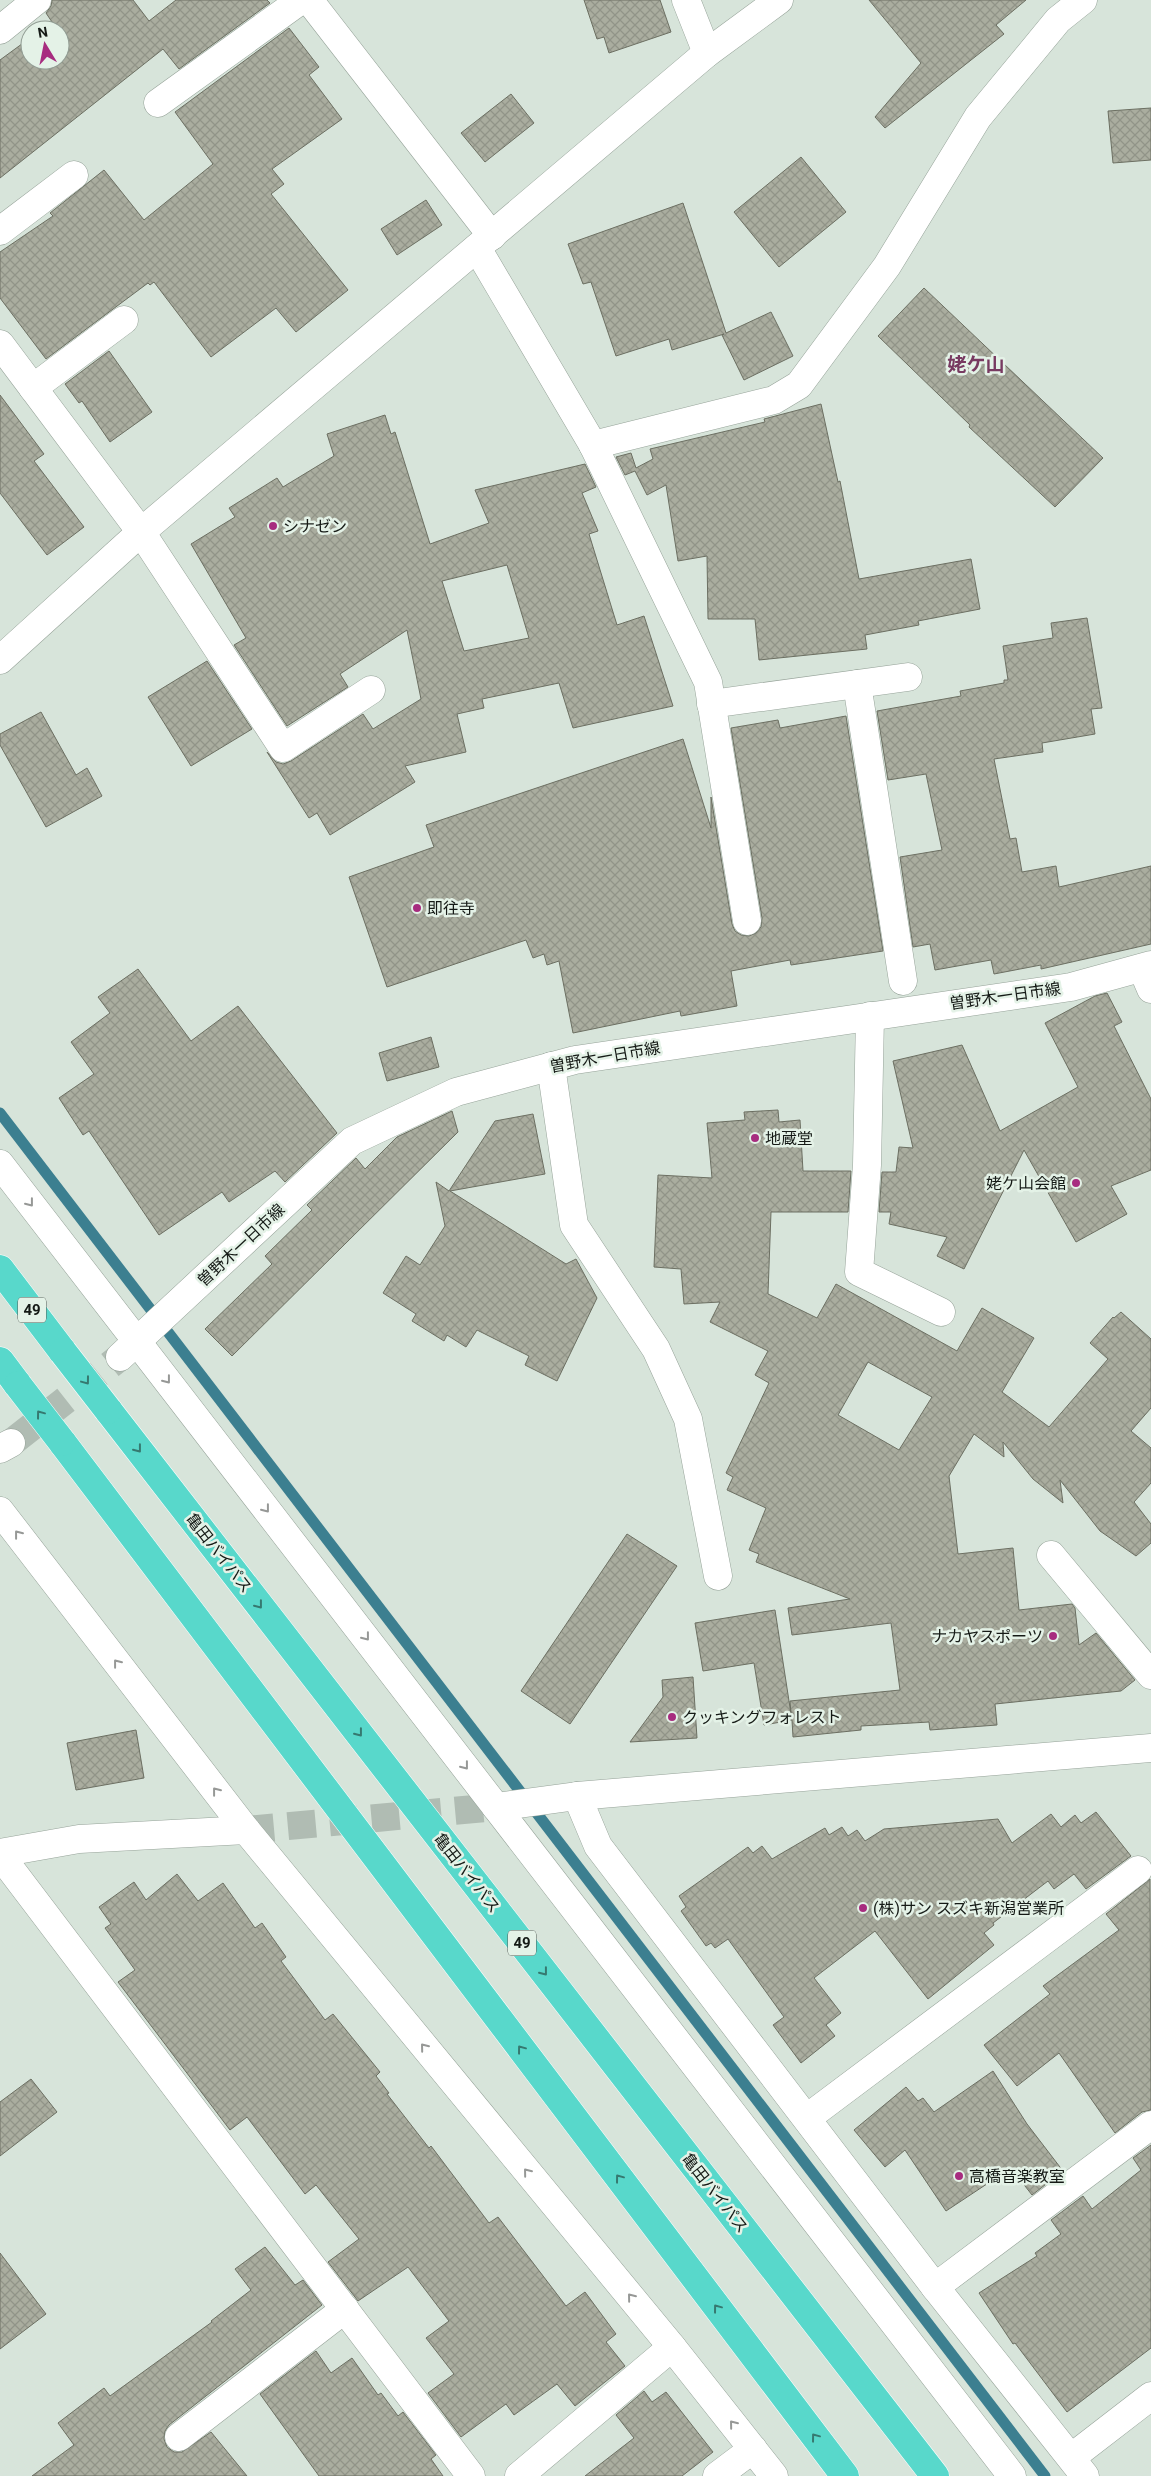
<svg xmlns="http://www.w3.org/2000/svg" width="1151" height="2476" font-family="Roboto,'Noto Sans JP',sans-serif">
<defs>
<pattern id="building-cross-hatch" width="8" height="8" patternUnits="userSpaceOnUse" patternTransform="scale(1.25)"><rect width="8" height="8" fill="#aaad9f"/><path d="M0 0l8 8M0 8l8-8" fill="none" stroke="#919488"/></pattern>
</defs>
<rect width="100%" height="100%" fill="#d7e4da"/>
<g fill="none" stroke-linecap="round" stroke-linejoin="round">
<path stroke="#3c7f90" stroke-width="11" d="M0 1113 1045 2476"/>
</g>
<g fill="url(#building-cross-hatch)" stroke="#6c6f62" fill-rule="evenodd">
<path d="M52 0H133L149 21 176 0H267L270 3 179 69 163 49 0 178V60L30 38V60H60V30H41L52 22 46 13 51 6Z"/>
<path d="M584 0H660L671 32 609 53 604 37 597 39Z"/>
<path d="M869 0H1026L996 25 1004 34 885 128 875 117 921 63Z"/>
<path d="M289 28 319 67 309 75 342 119 272 169 284 184 271 194 348 290 296 332 276 308 211 357 154 282 150 285 148 283 46 359 0 298V252L53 216 50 213 104 170 144 220 213 164 175 112Z"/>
<path d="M511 94 534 123 485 162 461 133Z"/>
<path d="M1151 108V160L1113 163 1108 111Z"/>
<path d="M801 157 846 212 779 267 734 212Z"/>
<path d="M426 200 442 225 397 255 381 229Z"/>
<path d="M683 203 726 333 771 312 793 356 744 380 722 335 724 334 672 350 669 339 616 356 591 282 583 284 568 244Z"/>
<path d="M924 288 1103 458 1055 507 969 427 970 425 878 336Z"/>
<path d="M109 351 152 412 110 442 82 401 79 403 65 384Z"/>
<path d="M0 395 44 454 34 461 84 527 47 555 0 493Z"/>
<path d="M821 404 838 482 840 481 859 579 971 559 980 609 918 621 919 625 865 635 867 649 759 660 755 619H708L707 556 678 561 666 485 647 495 635 471 625 475 616 457 631 453 636 468 653 459 650 449 765 422 764 419Z"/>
<path d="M385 415 391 434 395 432 430 544 489 523 475 490 585 464 596 487 582 493 598 531 589 534 617 625 644 616 673 706 573 728 559 683 482 699 484 708 457 714 466 752 405 766 415 782 330 835 317 813 309 818 267 752 276 762 283 764 291 761 363 714 373 729 421 699 407 630 340 674 348 687 287 726 234 645 246 638 191 544 235 517 229 508 277 478 283 487 334 456 327 434ZM507 565 529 638 464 651 442 581Z"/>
<path d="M1087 618 1102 708 1091 709 1095 734 1042 743 1043 752 994 759 1010 839 1016 838 1022 872 1056 866 1059 887 1151 866V944L1041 969V965L994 974 991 960 935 970 930 944 913 947 900 857 942 850 926 774 888 780 877 711 961 696 960 691 1004 683V680H1008L1003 646 1053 638 1051 623Z"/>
<path d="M207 661 252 729 191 766 148 697Z"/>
<path d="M41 712 76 775 87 768 102 796 46 827 0 745V734Z"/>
<path d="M846 716 883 951 791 965 790 960 731 971 737 1006 681 1016 680 1011 573 1033 559 961 547 965 544 954 533 958 526 940 387 987 349 877 434 847 426 825 683 739 711 828V797L732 924 735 931 741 935 749 936 756 933 761 927 762 918 731 728 778 720 780 728Z"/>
<path d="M138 969 191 1041 238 1006 337 1133 285 1182 275 1171 229 1202 222 1192 159 1235 89 1131 83 1135 59 1098 94 1074 71 1042 110 1013 98 997Z"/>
<path d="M1107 993 1122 1022 1114 1026 1151 1099V1170L1111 1186 1127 1214 1076 1242 1024 1150 964 1269 937 1256 947 1237 889 1224 891 1212H879L882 1172H896L899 1147 913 1148 893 1061 962 1045 1000 1131 1078 1087 1045 1023 1095 996Z"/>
<path d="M431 1037 439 1067 387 1081 379 1053Z"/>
<path d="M778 1110 779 1122 800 1120 803 1171H851L848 1212H771L768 1294 817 1318 836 1284 957 1351 982 1308 1034 1338 1002 1392 1049 1427 1108 1359 1090 1343 1113 1317 1114 1318 1121 1312 1151 1339V1408L1131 1431 1151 1448V1483L1134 1502 1151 1524V1543L1136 1556 1100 1531 1060 1480 1063 1503 1033 1479 1003 1442 1004 1457 974 1434 949 1476 958 1554 1013 1548 1019 1610 1072 1604 1075 1608 1079 1645 1096 1633 1135 1680 1121 1691 995 1704 997 1725 930 1730 929 1722 861 1726V1730L793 1737 792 1720 764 1725 754 1663 703 1671 695 1623 775 1610 791 1714 790 1701 900 1690 891 1623 792 1635 788 1608 850 1599 756 1562 759 1554 749 1550 766 1508 727 1490 733 1477 726 1473 769 1383 755 1375 768 1351 710 1322 720 1302 684 1304 681 1269 654 1267 658 1175 712 1178 707 1123 745 1120 744 1112ZM868 1362 932 1397 899 1450 838 1415Z"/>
<path d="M452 1111 458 1132 232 1356 205 1329 272 1264 265 1256 312 1210 307 1205 356 1158 365 1169 397 1137Z"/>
<path d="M533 1114 545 1174 450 1191 566 1264 576 1259 597 1298 557 1381 525 1365 529 1356 477 1330 466 1347 447 1335 444 1341 412 1321 416 1314 383 1293 406 1256 420 1265 445 1226 436 1182 449 1191 495 1121Z"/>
<path d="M627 1534 677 1566 570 1724 521 1691Z"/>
<path d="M693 1677 697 1738 630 1742 663 1697 662 1680Z"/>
<path d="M136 1730 144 1778 76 1790 67 1743Z"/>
<path d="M1096 1812 1131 1856 1086 1889 1074 1874 1054 1889 1048 1881 993 1923 994 1925 984 1933 994 1945 928 1999 875 1931 814 1978 841 2013 826 2025 835 2036 801 2063 773 2025 784 2017 728 1939 715 1948 711 1943 706 1946 681 1911 686 1907 679 1896 748 1847 753 1853 762 1846 772 1859 825 1828 829 1835 842 1827 848 1836 857 1830 865 1841 884 1829 998 1819 1012 1843 1051 1814 1061 1827 1075 1815 1081 1823Z"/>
<path d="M177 1874 198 1901 223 1883 255 1928 262 1923 286 1957 281 1961 325 2020 333 2014 380 2072 376 2076 389 2093 387 2094 429 2148 431 2146 489 2223 498 2217 566 2306 585 2292 616 2334 606 2342 625 2366 575 2406 557 2384 514 2415 506 2404 461 2437 428 2393 454 2374 426 2338 449 2321 408 2267 358 2301 328 2262 359 2239 316 2185 305 2194 247 2117 230 2130 118 1982 135 1970 105 1928 111 1924 99 1907 134 1882 146 1900Z"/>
<path d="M1150 1879 1151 2110 1142 2112 1115 2133 1059 2053 1017 2086 984 2045 1050 1994 1043 1986 1119 1930 1106 1914Z"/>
<path d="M993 2071 1027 2124 1063 2171 1032 2195 1011 2168 946 2211 905 2150 885 2167 854 2130 906 2087 918 2101 923 2098 934 2112Z"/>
<path d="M31 2079 57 2112 0 2156V2102Z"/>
<path d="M1151 2145V2348L1067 2412 1015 2343 1013 2344 979 2293 1037 2256 1035 2253 1061 2234 1051 2220 1083 2196 1092 2209 1141 2170 1133 2158Z"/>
<path d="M265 2247 295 2285 303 2280 322 2305 169 2425 165 2431 164 2439 167 2447 174 2452H182L211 2432 247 2476H32L74 2445 58 2423 104 2388 110 2396 212 2322 211 2321 251 2290 235 2269Z"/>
<path d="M0 2253 46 2314 0 2349Z"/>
<path d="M316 2351 331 2373 352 2358 378 2395 381 2393 398 2416 403 2412 436 2455 431 2459 443 2476H319L260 2394Z"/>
<path d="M644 2391 652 2402 666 2392 713 2452 682 2476H585L634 2438 616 2415Z"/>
</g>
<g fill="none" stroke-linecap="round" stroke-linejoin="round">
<g stroke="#b0bcb3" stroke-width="28" stroke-dasharray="28 14" stroke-linecap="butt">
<path d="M11 1443 120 1357"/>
<path d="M246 1830 496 1807"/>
</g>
<defs>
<g id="street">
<path d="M309 0 492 236"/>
<path d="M686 0 707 53"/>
<path d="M0 30 37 0"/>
<path d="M158 103 301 0"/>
<path d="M0 231 74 175"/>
<path d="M477 248 593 445 708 682 747 921"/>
<path d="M0 344 141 532 283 748 371 690"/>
<path d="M33 388 124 320"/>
<path d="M593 445 774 400 799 385 887 266 978 117 1058 20 1083 0"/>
<path d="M857 684 903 981"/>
<path d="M711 704 908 677"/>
<path d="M1142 968 1151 989"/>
<path d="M870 1016 867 1165 859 1272 941 1312"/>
<path d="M551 1066 574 1225 656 1349 688 1419 718 1576"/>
<path d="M0 1164 1012 2476"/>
<path d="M0 1511 246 1830 672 2347 774 2476"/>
<path d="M1051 1555 1151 1675"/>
<path d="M577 1796 598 1846 935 2287 1085 2476"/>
<path d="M0 1855 471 2476"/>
<path d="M807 2118 1138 1870"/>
<path d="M935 2287 1151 2125"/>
<path d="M179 2437 345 2309"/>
<path d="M1072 2457 1151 2396"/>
<path d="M519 2476 672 2347"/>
<path d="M717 2476 753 2449"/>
</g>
<g id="secondary">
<path d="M0 660 141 532 707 53 779 0"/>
<path d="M120 1357 352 1141 456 1092 575 1060 1071 987 1151 965"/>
<path d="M0 1449 11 1443"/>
<path d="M496 1807 577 1796 1151 1748"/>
<path d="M0 1853 79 1839 246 1830"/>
</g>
<g id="highway">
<path d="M0 1269 63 1352"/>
<path d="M0 1361 18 1385"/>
<path d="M108 1410 935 2476"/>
<path d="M62 1442 845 2476"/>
</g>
</defs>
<use href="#street" stroke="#96a399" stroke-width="29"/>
<use href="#secondary" stroke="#96a399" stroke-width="29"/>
<use href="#highway" stroke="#fff" stroke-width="29"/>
<use href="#street" stroke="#fff" stroke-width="28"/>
<use href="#secondary" stroke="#fff" stroke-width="28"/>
<use href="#highway" stroke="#58d8cb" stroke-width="28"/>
<defs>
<g id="highway-bridge">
<path d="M63 1352 108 1410"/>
<path d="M18 1385 62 1442"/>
</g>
</defs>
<use href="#highway-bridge" stroke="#fff" stroke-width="29" stroke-linecap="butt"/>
<use href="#highway-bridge" stroke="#58d8cb" stroke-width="28"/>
</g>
<defs><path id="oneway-chevron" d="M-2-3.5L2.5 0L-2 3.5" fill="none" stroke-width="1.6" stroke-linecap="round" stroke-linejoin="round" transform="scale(1.25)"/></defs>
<g stroke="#969896">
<use href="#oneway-chevron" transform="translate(30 1203) rotate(52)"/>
<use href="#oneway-chevron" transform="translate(167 1380) rotate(52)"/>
<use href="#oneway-chevron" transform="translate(266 1509) rotate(52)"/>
<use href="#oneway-chevron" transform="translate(18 1534) rotate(-128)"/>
<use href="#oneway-chevron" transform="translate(366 1637) rotate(52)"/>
<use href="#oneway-chevron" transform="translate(117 1663) rotate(-128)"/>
<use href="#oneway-chevron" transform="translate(465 1766) rotate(52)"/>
<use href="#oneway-chevron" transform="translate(216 1791) rotate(-128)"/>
<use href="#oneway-chevron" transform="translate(424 2047) rotate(-129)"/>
<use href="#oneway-chevron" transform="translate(527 2172) rotate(-129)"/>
<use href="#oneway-chevron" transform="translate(631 2297) rotate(-129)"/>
<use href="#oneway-chevron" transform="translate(733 2424) rotate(-129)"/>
</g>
<g stroke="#367970">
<use href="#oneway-chevron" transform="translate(86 1381) rotate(53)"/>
<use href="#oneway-chevron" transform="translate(40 1414) rotate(-127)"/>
<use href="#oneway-chevron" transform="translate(138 1449) rotate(52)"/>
<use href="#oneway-chevron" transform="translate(259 1605) rotate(52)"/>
<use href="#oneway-chevron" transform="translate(359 1733) rotate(52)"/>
<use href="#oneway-chevron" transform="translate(544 1972) rotate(52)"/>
<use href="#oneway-chevron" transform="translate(521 2049) rotate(-127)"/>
<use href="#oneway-chevron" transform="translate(619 2178) rotate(-127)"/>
<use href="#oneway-chevron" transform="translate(717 2308) rotate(-127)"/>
<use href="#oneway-chevron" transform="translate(815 2437) rotate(-127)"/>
</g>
<g fill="#a72c7f" stroke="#e4f2e7" stroke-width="2">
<circle cx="273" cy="526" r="5"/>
<circle cx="417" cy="908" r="5"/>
<circle cx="755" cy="1138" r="5"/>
<circle cx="1076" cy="1183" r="5"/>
<circle cx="1053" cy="1636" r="5"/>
<circle cx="672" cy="1717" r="5"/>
<circle cx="863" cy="1908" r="5"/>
<circle cx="959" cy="2176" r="5"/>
</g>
<g text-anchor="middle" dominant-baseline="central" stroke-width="5" stroke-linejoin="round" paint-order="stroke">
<g fill="#e4f2e7" stroke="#535b55" stroke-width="1">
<rect x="18" y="1297.5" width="28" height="25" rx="4"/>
<rect x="508" y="1930.5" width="28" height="25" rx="4"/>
</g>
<g font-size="15" font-weight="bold" fill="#151a16">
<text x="32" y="1310">49</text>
<text x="522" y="1943">49</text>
</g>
<g font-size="16" fill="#151a16" stroke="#e4f2e7" text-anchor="start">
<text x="283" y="526">シナゼン</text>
<text x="427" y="908">即往寺</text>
<text x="765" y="1138">地蔵堂</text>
<text x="1066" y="1183" text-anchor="end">姥ケ山会館</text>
<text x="1043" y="1636" text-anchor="end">ナカヤスポーツ</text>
<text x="682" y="1717">クッキングフォレスト</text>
<text x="873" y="1908">(株)サン スズキ新潟営業所</text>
<text x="969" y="2176">高橋音楽教室</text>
</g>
<g font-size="16" fill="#151a16" stroke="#e4f2e7">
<text transform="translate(1005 996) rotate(-8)">曽野木一日市線</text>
<text transform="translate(605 1057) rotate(-10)">曽野木一日市線</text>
<text transform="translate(241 1245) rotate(-43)">曽野木一日市線</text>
<text transform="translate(219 1553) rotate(52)">亀田バイパス</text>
<text transform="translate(467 1873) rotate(52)">亀田バイパス</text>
<text transform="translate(715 2193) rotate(52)">亀田バイパス</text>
</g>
<g font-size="19" font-weight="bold" fill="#783a61" stroke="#e4f2e7">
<text x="976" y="364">姥ケ山</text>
</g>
</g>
<g transform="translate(45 45) rotate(350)"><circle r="24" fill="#e4f2e7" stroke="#919c93"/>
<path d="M0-4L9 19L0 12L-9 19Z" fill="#a72c7f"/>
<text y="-8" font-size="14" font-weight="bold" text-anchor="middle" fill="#151a16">N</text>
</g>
</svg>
